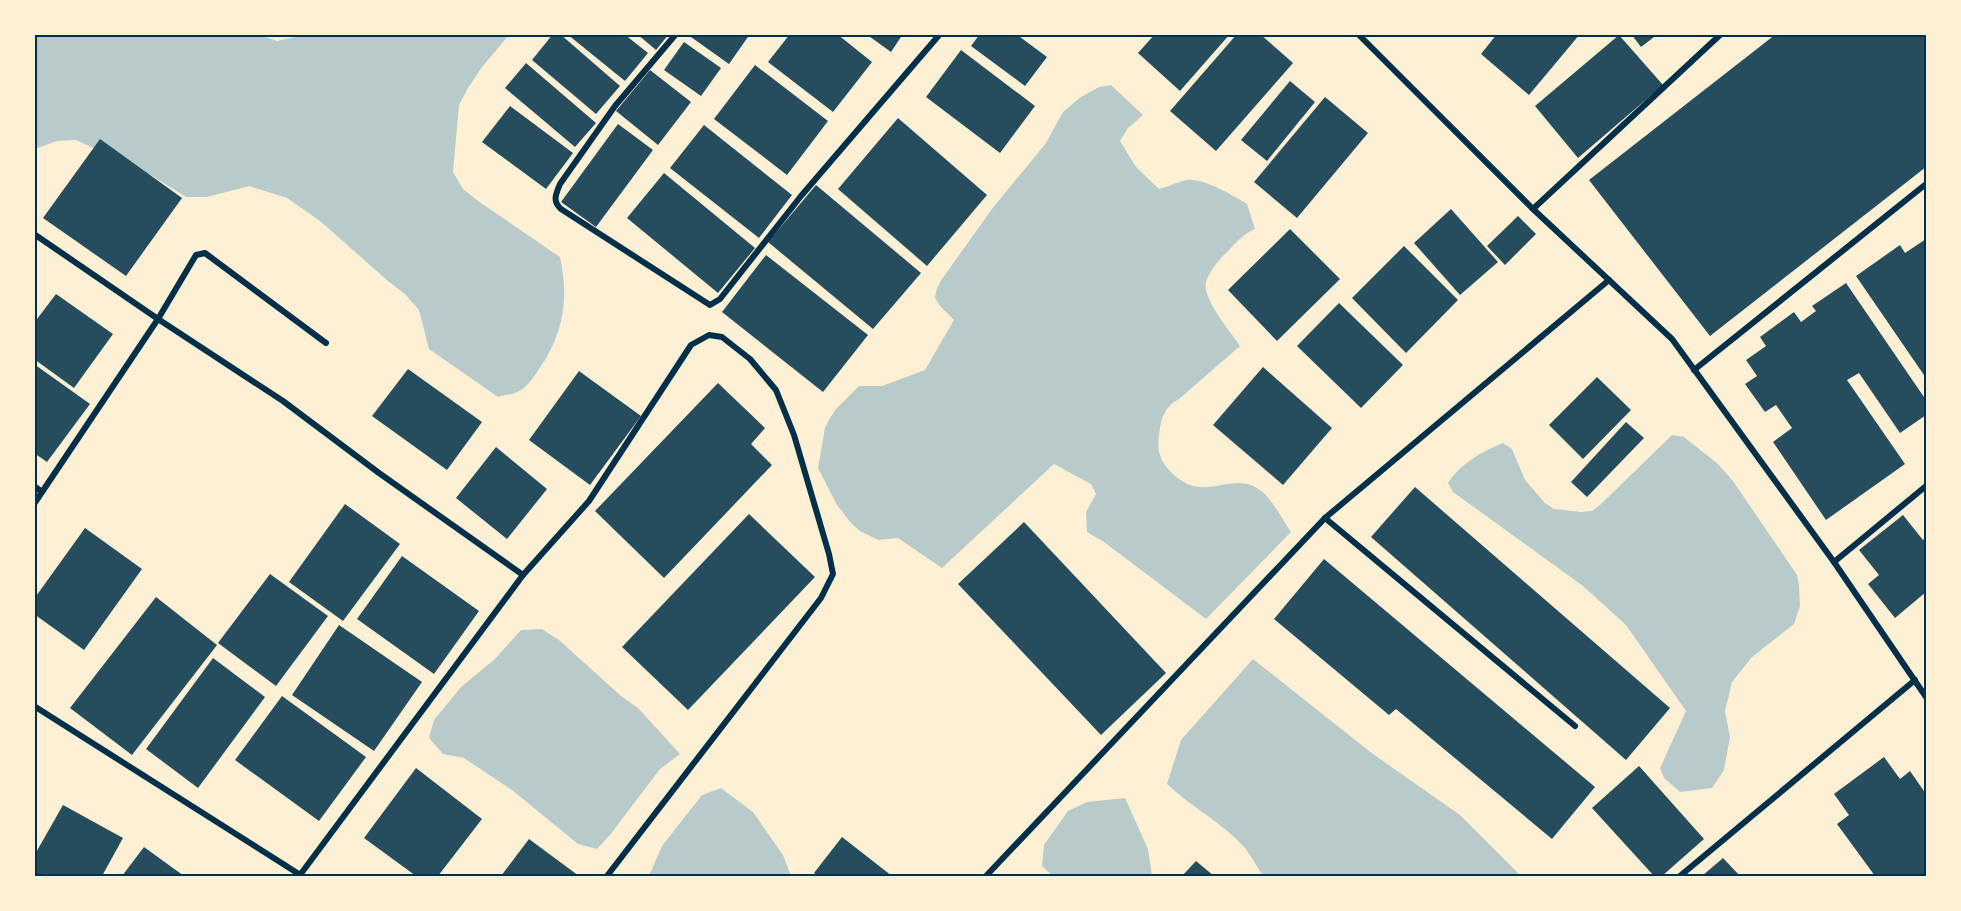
<svg xmlns="http://www.w3.org/2000/svg" width="1961" height="911" font-family="Ubuntu,sans-serif">
<rect width="100%" height="100%" fill="#fdf0d5"/>
<g fill="#b9caca">
<path d="M257 34 277 41 308 34 509 35 482 67 468 88 459 105 453 172 463 189 478 201 560 257C569 299 564 333 539 369 534 377 526 389 517 392 511 395 504 395 498 397L429 349 419 310 405 294 388 281 320 221 287 198 249 186 207 197H186L151 175 76 140 57 141 35 149 34 35Z"/>
<path d="M1111 85 1143 115 1128 128 1120 141 1136 167 1159 189C1168 187 1177 182 1186 180 1204 178 1232 195 1247 204L1255 229C1243 234 1236 243 1227 252 1219 259 1209 272 1206 282 1202 299 1231 332 1240 346L1179 399C1167 405 1162 415 1160 428 1157 446 1157 458 1170 471 1203 506 1228 471 1257 488 1272 497 1281 518 1291 532L1206 619 1104 542 1087 532 1086 512 1096 494 1091 484 1054 464 942 568 898 538 878 540 860 531 851 523 837 505 818 468 825 428 830 418 836 409 859 386H882L925 370 954 320 940 306 935 298 937 288 942 279 992 209 1046 143 1063 112 1081 97 1099 87Z"/>
<path d="M1672 435 1684 437 1718 464 1733 481 1797 575 1799 585 1800 606 1794 624 1752 657 1732 682 1725 711 1730 737 1724 770 1712 788 1680 792 1664 778 1660 768 1686 711 1626 625 1583 586 1453 492 1448 483C1461 463 1481 452 1503 443L1512 449 1525 480 1545 503 1554 509 1581 512 1592 511 1600 505Z"/>
<path d="M542 629 559 640 621 696 638 708 680 754 660 769 610 835 597 849 578 844 512 790 464 758 443 754 429 738 434 720 461 687 495 659 521 630Z"/>
<path d="M1253 659 1373 754 1460 815 1521 876H1263C1257 867 1252 857 1245 848 1223 823 1191 807 1167 784L1181 740Z"/>
<path d="M721 788 753 812 783 855 791 876H649L662 846 702 795Z"/>
<path d="M1125 798 1148 849 1152 876H1053L1042 866 1044 845 1068 811 1087 802Z"/>
</g>
<g fill="#264d5e">
<path d="M553 34H560L620 86 596 114 532 60Z"/>
<path d="M567 34H624L648 53 625 81Z"/>
<path d="M637 34H669L656 50Z"/>
<path d="M693 34H750L729 64 691 37Z"/>
<path d="M790 34H837L872 62 833 112 768 62Z"/>
<path d="M866 34H903L891 52Z"/>
<path d="M980 34H1016L1047 57 1025 86 971 46Z"/>
<path d="M1155 34H1230L1180 91 1138 53Z"/>
<path d="M1237 34H1260L1293 63 1216 151 1170 111Z"/>
<path d="M1497 34H1580L1529 95 1481 54Z"/>
<path d="M1631 34H1658L1641 47Z"/>
<path d="M1776 34H1926V167L1710 336 1589 180Z"/>
<path d="M1619 35 1663 85 1578 158 1535 106Z"/>
<path d="M684 42 721 68 701 96 664 70Z"/>
<path d="M961 50 1035 106 1000 153 926 97Z"/>
<path d="M526 63 596 123 575 147 505 88Z"/>
<path d="M755 65 828 121 787 175 714 119Z"/>
<path d="M650 70 691 102 658 145 616 111Z"/>
<path d="M1290 81 1315 102 1267 161 1241 140Z"/>
<path d="M1325 97 1368 133 1297 218 1254 182Z"/>
<path d="M510 106 573 153 546 189 482 142Z"/>
<path d="M898 118 987 195 927 266 838 189Z"/>
<path d="M618 124 653 150 596 227 561 202Z"/>
<path d="M704 125 792 195 759 238 670 168Z"/>
<path d="M100 139 182 198 126 276 43 218Z"/>
<path d="M664 173 755 248 718 293 627 218Z"/>
<path d="M816 185 921 273 873 329 768 242Z"/>
<path d="M1451 209 1498 262 1460 295 1414 243Z"/>
<path d="M1518 216 1536 234 1505 265 1487 246Z"/>
<path d="M1290 229 1340 279 1277 341 1228 290Z"/>
<path d="M1926 239V378L1856 276 1900 245 1905 253Z"/>
<path d="M1404 246 1458 300 1406 353 1352 298Z"/>
<path d="M766 255 868 335 823 392 722 312Z"/>
<path d="M1846 283 1926 400V415L1900 433 1859 373 1847 380 1905 464 1826 520 1773 442 1792 428 1776 405 1765 412 1745 384 1757 376 1746 360 1766 346 1760 337 1794 312 1801 322 1816 311 1812 306Z"/>
<path d="M56 294 113 334 74 388 34 359V323Z"/>
<path d="M1339 303 1403 365 1361 408 1297 346Z"/>
<path d="M34 364 90 404 47 462 34 453Z"/>
<path d="M1263 367 1332 428 1283 485 1213 425Z"/>
<path d="M408 369 482 422 447 470 372 416Z"/>
<path d="M579 371 641 416 590 485 529 440Z"/>
<path d="M1597 377 1631 410 1583 459 1549 425Z"/>
<path d="M718 383 765 428 751 444 772 465 664 578 595 511Z"/>
<path d="M1626 422 1644 438 1587 497 1571 482Z"/>
<path d="M496 447 547 489 507 539 456 498Z"/>
<path d="M1415 487 1670 708 1626 760 1371 537Z"/>
<path d="M345 504 400 544 343 621 289 582Z"/>
<path d="M749 514 815 577 688 710 622 647Z"/>
<path d="M1903 515 1923 540 1926 537V592L1895 618 1868 584 1879 575 1859 550Z"/>
<path d="M1024 522 1166 673 1101 735 958 584Z"/>
<path d="M85 528 142 569 84 650 34 614V599Z"/>
<path d="M402 556 479 611 434 674 357 619Z"/>
<path d="M1324 559 1595 787 1552 839 1396 709 1389 715 1274 619Z"/>
<path d="M270 574 328 616 276 686 218 643Z"/>
<path d="M156 597 217 645 132 755 70 708Z"/>
<path d="M339 625 422 682 374 751 292 695Z"/>
<path d="M213 658 265 697 198 788 146 749Z"/>
<path d="M282 696 366 757 319 821 235 760Z"/>
<path d="M1884 757 1900 779 1910 771 1926 794V876H1875L1837 824 1849 815 1834 794Z"/>
<path d="M1639 766 1704 839 1662 876H1654L1592 808Z"/>
<path d="M416 768 482 819 438 876H416L364 838Z"/>
<path d="M63 805 123 838 102 876H34V856Z"/>
<path d="M842 837 892 876H818L814 873Z"/>
<path d="M529 839 579 876H501Z"/>
<path d="M144 847 184 876H122Z"/>
<path d="M1723 858 1740 876H1702Z"/>
<path d="M1196 861 1214 876H1182Z"/>
</g>
<g fill="none" stroke-linecap="round" stroke-linejoin="round">
<g stroke="#003049" stroke-width="6">
<path d="M676 34 615 106 560 184C556 194 552 201 561 209L710 305 720 299 801 196 940 34"/>
<path d="M1358 34 1533 209 1672 339 1834 562 1926 697"/>
<path d="M1533 209 1721 34"/>
<path d="M34 234 158 319 196 255 205 253 326 343"/>
<path d="M1694 370 1926 184"/>
<path d="M34 486 42 492"/>
<path d="M34 504 158 319 283 401 379 473 523 575"/>
<path d="M1325 518 1575 726"/>
<path d="M1834 562 1926 486"/>
<path d="M34 706 302 876"/>
<path d="M300 875 523 575 589 501 691 345 709 335 722 337 750 359 776 390 794 435 829 554 833 574 821 598 607 876"/>
<path d="M986 876 1325 518 1609 280"/>
<path d="M1680 876 1915 680"/>
</g>
</g>
<rect width="1961" height="911" fill="none" stroke="#fdf0d5" stroke-width="72"/>
<rect x="36" y="36" width="1889" height="839" fill="none" stroke="#003049" stroke-width="2"/>
</svg>
